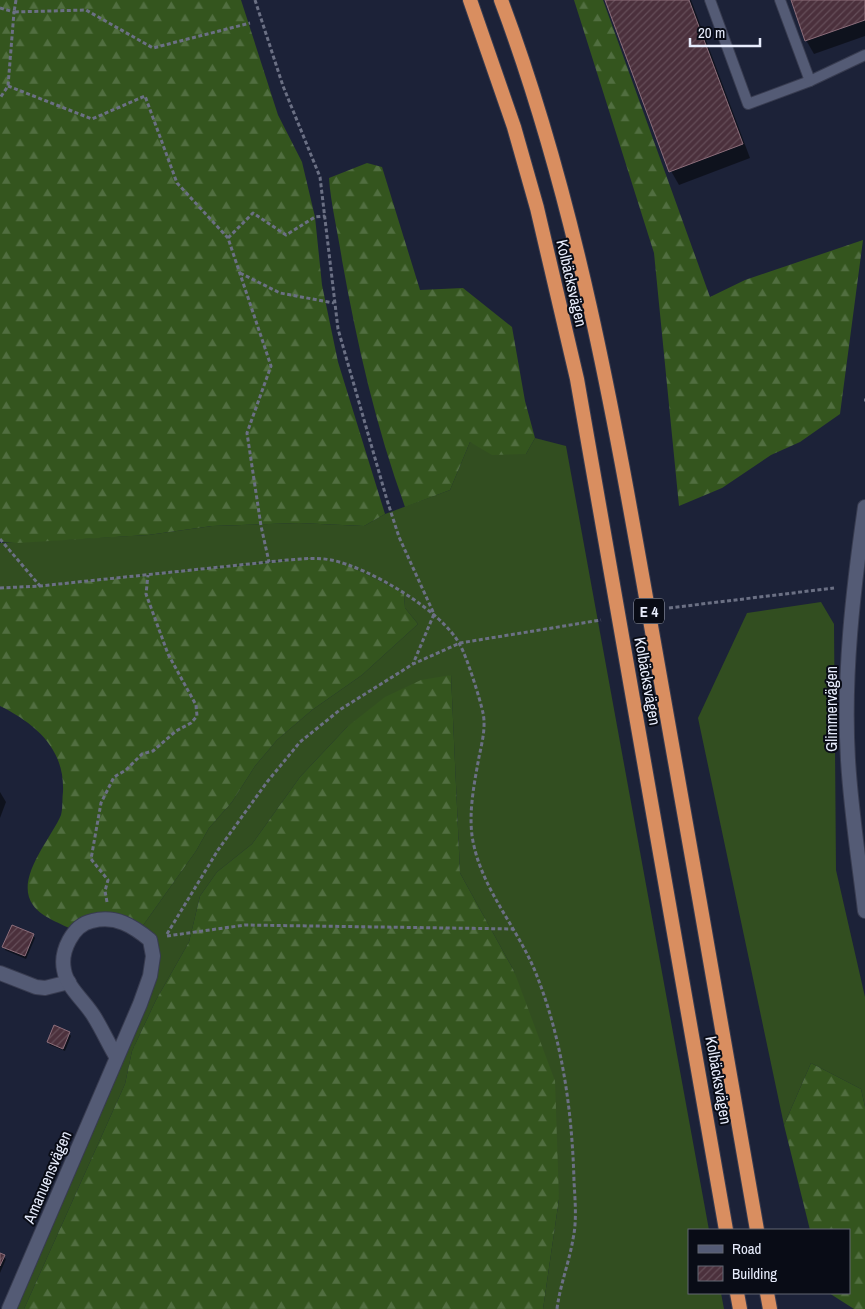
<svg xmlns="http://www.w3.org/2000/svg" width="865" height="1309" font-family="'Archivo Narrow',sans-serif">
<defs>
<pattern id="forest-firs" width="22" height="20" patternUnits="userSpaceOnUse" patternTransform="scale(1.25)"><rect width="22" height="20" fill="#34551e"/><path d="M5 1l3.5 6h-7zM16 11l3.5 6h-7z" fill="#516e40"/></pattern>
<pattern id="building-hatch" width="6" height="6" patternUnits="userSpaceOnUse" patternTransform="scale(1.25)"><rect width="6" height="6" fill="#4b303c"/><path d="M-1 1l2-2M0 6l6-6M5 7l2-2" fill="none" stroke="#654e59"/></pattern>
</defs>
<rect width="100%" height="100%" fill="#1c2238"/>
<g fill="#324e20">
<path d="M535 438 566 446 709 1230H689V1293H721L724 1309H543L559 1199 514 971 460 873 451 675 347 727 300 777 252 844 217 872 200 896 189 942 156 1000 132 1051 125 1084 24 1309H9L153 956 139 931 196 851 209 828 232 802 255 766 277 740 312 710 362 675 418 624 405 608 404 593 348 565 287 560 40 586 0 588V543L148 535 212 526 299 523 364 526 385 514 450 490 470 442 526 454Z"/>
<path d="M821 602 834 624 836 870 865 997V1107L861 1089 811 1063 784 1125 698 718 747 613Z"/>
</g>
<g fill="url(#forest-firs)">
<path d="M0 0H241L278 115 302 162 315 217 322 285 338 362 385 514 364 526 299 523 212 526 148 535 17 543 3 542 0 539Z"/>
<path d="M574 0H603L710 297 745 280 863 240 840 414 800 442 771 455 722 488 679 506 654 253Z"/>
<path d="M367 163 382 167 420 290 463 288 512 327 525 401 535 438 526 454 492 455 470 442 450 490 405 507C376 427 357 344 342 260 338 232 331 206 329 178Z"/>
<path d="M312 558 348 565 404 593 405 608 418 624 362 675 312 710 277 740 255 766 232 802 209 828 196 851 139 931 113 919 75 931C62 924 41 917 33 905 14 879 51 839 61 815 63 808 62 799 63 792 65 749 36 724 0 706V588L40 586Z"/>
<path d="M451 675 460 873 514 971 555 1081 559 1199 543 1309H24L125 1084 132 1051 156 1000 189 942 200 896 217 872 252 844 300 777 347 727 385 697 421 680Z"/>
<path d="M811 1063 861 1089 865 1107V1309H854L829 1293H849V1230H810L784 1125Z"/>
</g>
<g fill="#0007">
<path d="M606 0H691L750 158 679 185 671 171Z"/>
<path d="M792 0H865V36L814 54 806 40Z"/>
<path d="M0 792 6 802 0 818Z"/>
<path d="M33 935 35 938 26 959 5 950 4 947Z"/>
<path d="M69 1033 71 1036 65 1051 50 1045 48 1042Z"/>
<path d="M0 1254 6 1259 0 1273Z"/>
</g>
<g fill="url(#building-hatch)" stroke="#8d6e7b">
<path d="M605 0H689L743 144 669 172Z"/>
<path d="M791 0H865V20L805 41Z"/>
<path d="M12 925 34 934 25 956 2 947Z"/>
<path d="M54 1025 70 1032 63 1049 47 1042Z"/>
<path d="M0 1253 5 1255 0 1266Z"/>
</g>
<g fill="none" stroke-linecap="round" stroke-linejoin="round">
<defs>
<g id="service">
<path d="M710 0 748 104 810 81 865 55"/>
<path d="M780 0 810 81"/>
</g>
<g id="minor">
<path d="M865 507C853 590 843 676 848 760 851 811 859 861 865 911"/>
<path d="M0 973 36 987 45 988 69 982"/>
<path d="M9 1309 140 1004 150 976 153 956 150 940C133 926 116 915 92 921 73 925 60 951 64 970 67 988 86 1002 95 1018 103 1031 109 1045 117 1058"/>
</g>
<g id="trunk">
<path d="M470 0 514 127 537 208 577 379 726 1230"/>
<path d="M501 0C576 200 613 410 650 620 686 823 722 1027 757 1230"/>
<path d="M737 1293 740 1309"/>
<path d="M767 1293 770 1309"/>
</g>
</defs>
<use href="#service" stroke="#383c50" stroke-width="12"/>
<use href="#minor" stroke="#383c50" stroke-width="16"/>
<use href="#trunk" stroke="#383c50" stroke-width="16"/>
<g stroke="#6b7084" stroke-width="3" stroke-dasharray="4 2.5" stroke-linecap="butt">
<path d="M16 0 14 12 86 10 153 48 250 23"/>
<path d="M255 0 283 86 320 177 338 329 387 500 399 537 434 614 413 664"/>
<path d="M0 8 14 12 8 86 0 98"/>
<path d="M8 86 92 119 145 96 177 183 228 238 271 366 247 433 261 526 269 562"/>
<path d="M228 238 253 213 286 235 315 217 325 216"/>
<path d="M240 273 280 293 334 303"/>
<path d="M864 400H865"/>
<path d="M0 539 40 586"/>
<path d="M0 588 40 586 287 560C302 559 316 557 331 560 368 567 443 611 460 645 467 657 480 699 483 713 486 727 482 743 479 757 474 785 467 818 474 846 484 891 517 928 535 971 562 1038 572 1109 574 1181 575 1200 577 1221 573 1239 569 1263 560 1285 557 1309"/>
<path d="M669 608 834 588"/>
<path d="M107 902 105 891 108 880 91 859 101 803 114 777 126 770 142 754 153 751 176 731 191 723 197 716 196 705 168 654 146 594 148 575"/>
<path d="M167 934 218 850 267 782 300 742 341 709 413 664 460 643 601 620"/>
<path d="M167 936 245 925 514 929"/>
</g>
<use href="#service" stroke="#545b75" stroke-width="10"/>
<use href="#minor" stroke="#545b75" stroke-width="14"/>
<use href="#trunk" stroke="#d98e60" stroke-width="14"/>
</g>
<g text-anchor="middle" dominant-baseline="central" stroke-width="4" stroke-linejoin="round" paint-order="stroke">
<rect fill="#090c16" stroke="#a5aab8" stroke-width="1" x="634" y="598.5" width="30" height="25" rx="4"/>
<g font-size="15" font-weight="bold" fill="#e8edfd">
<text x="649" y="611">E 4</text>
</g>
<g font-size="16" fill="#e8edfd" stroke="#090c16">
<text transform="translate(572 283) rotate(77)">Kolbäcksvägen</text>
<text transform="translate(648 681) rotate(80)">Kolbäcksvägen</text>
<text transform="translate(831 709) rotate(-90)">Glimmervägen</text>
<text transform="translate(719 1080) rotate(80)">Kolbäcksvägen</text>
<text transform="translate(47 1177) rotate(-67)">Amanuensvägen</text>
</g>
</g>
<rect x="688" y="1229" width="162" height="65" fill="#090c16" stroke="#626672"/>
<rect x="698" y="1245" width="25" height="8" fill="#545b75" stroke="#626672"/>
<text x="732" y="1254" font-size="15" fill="#e8edfd">Road</text>
<rect x="698" y="1266" width="25" height="15" fill="url(#building-hatch)" stroke="#626672"/>
<text x="732" y="1279" font-size="15" fill="#e8edfd">Building</text>
<path d="M690 38v8h70v-8" fill="none" stroke="#e8edfd" stroke-width="2.5"/>
<text x="698" y="38" font-size="15" fill="#e8edfd" stroke="#090c16" stroke-width="4" paint-order="stroke">20 m</text>
</svg>
